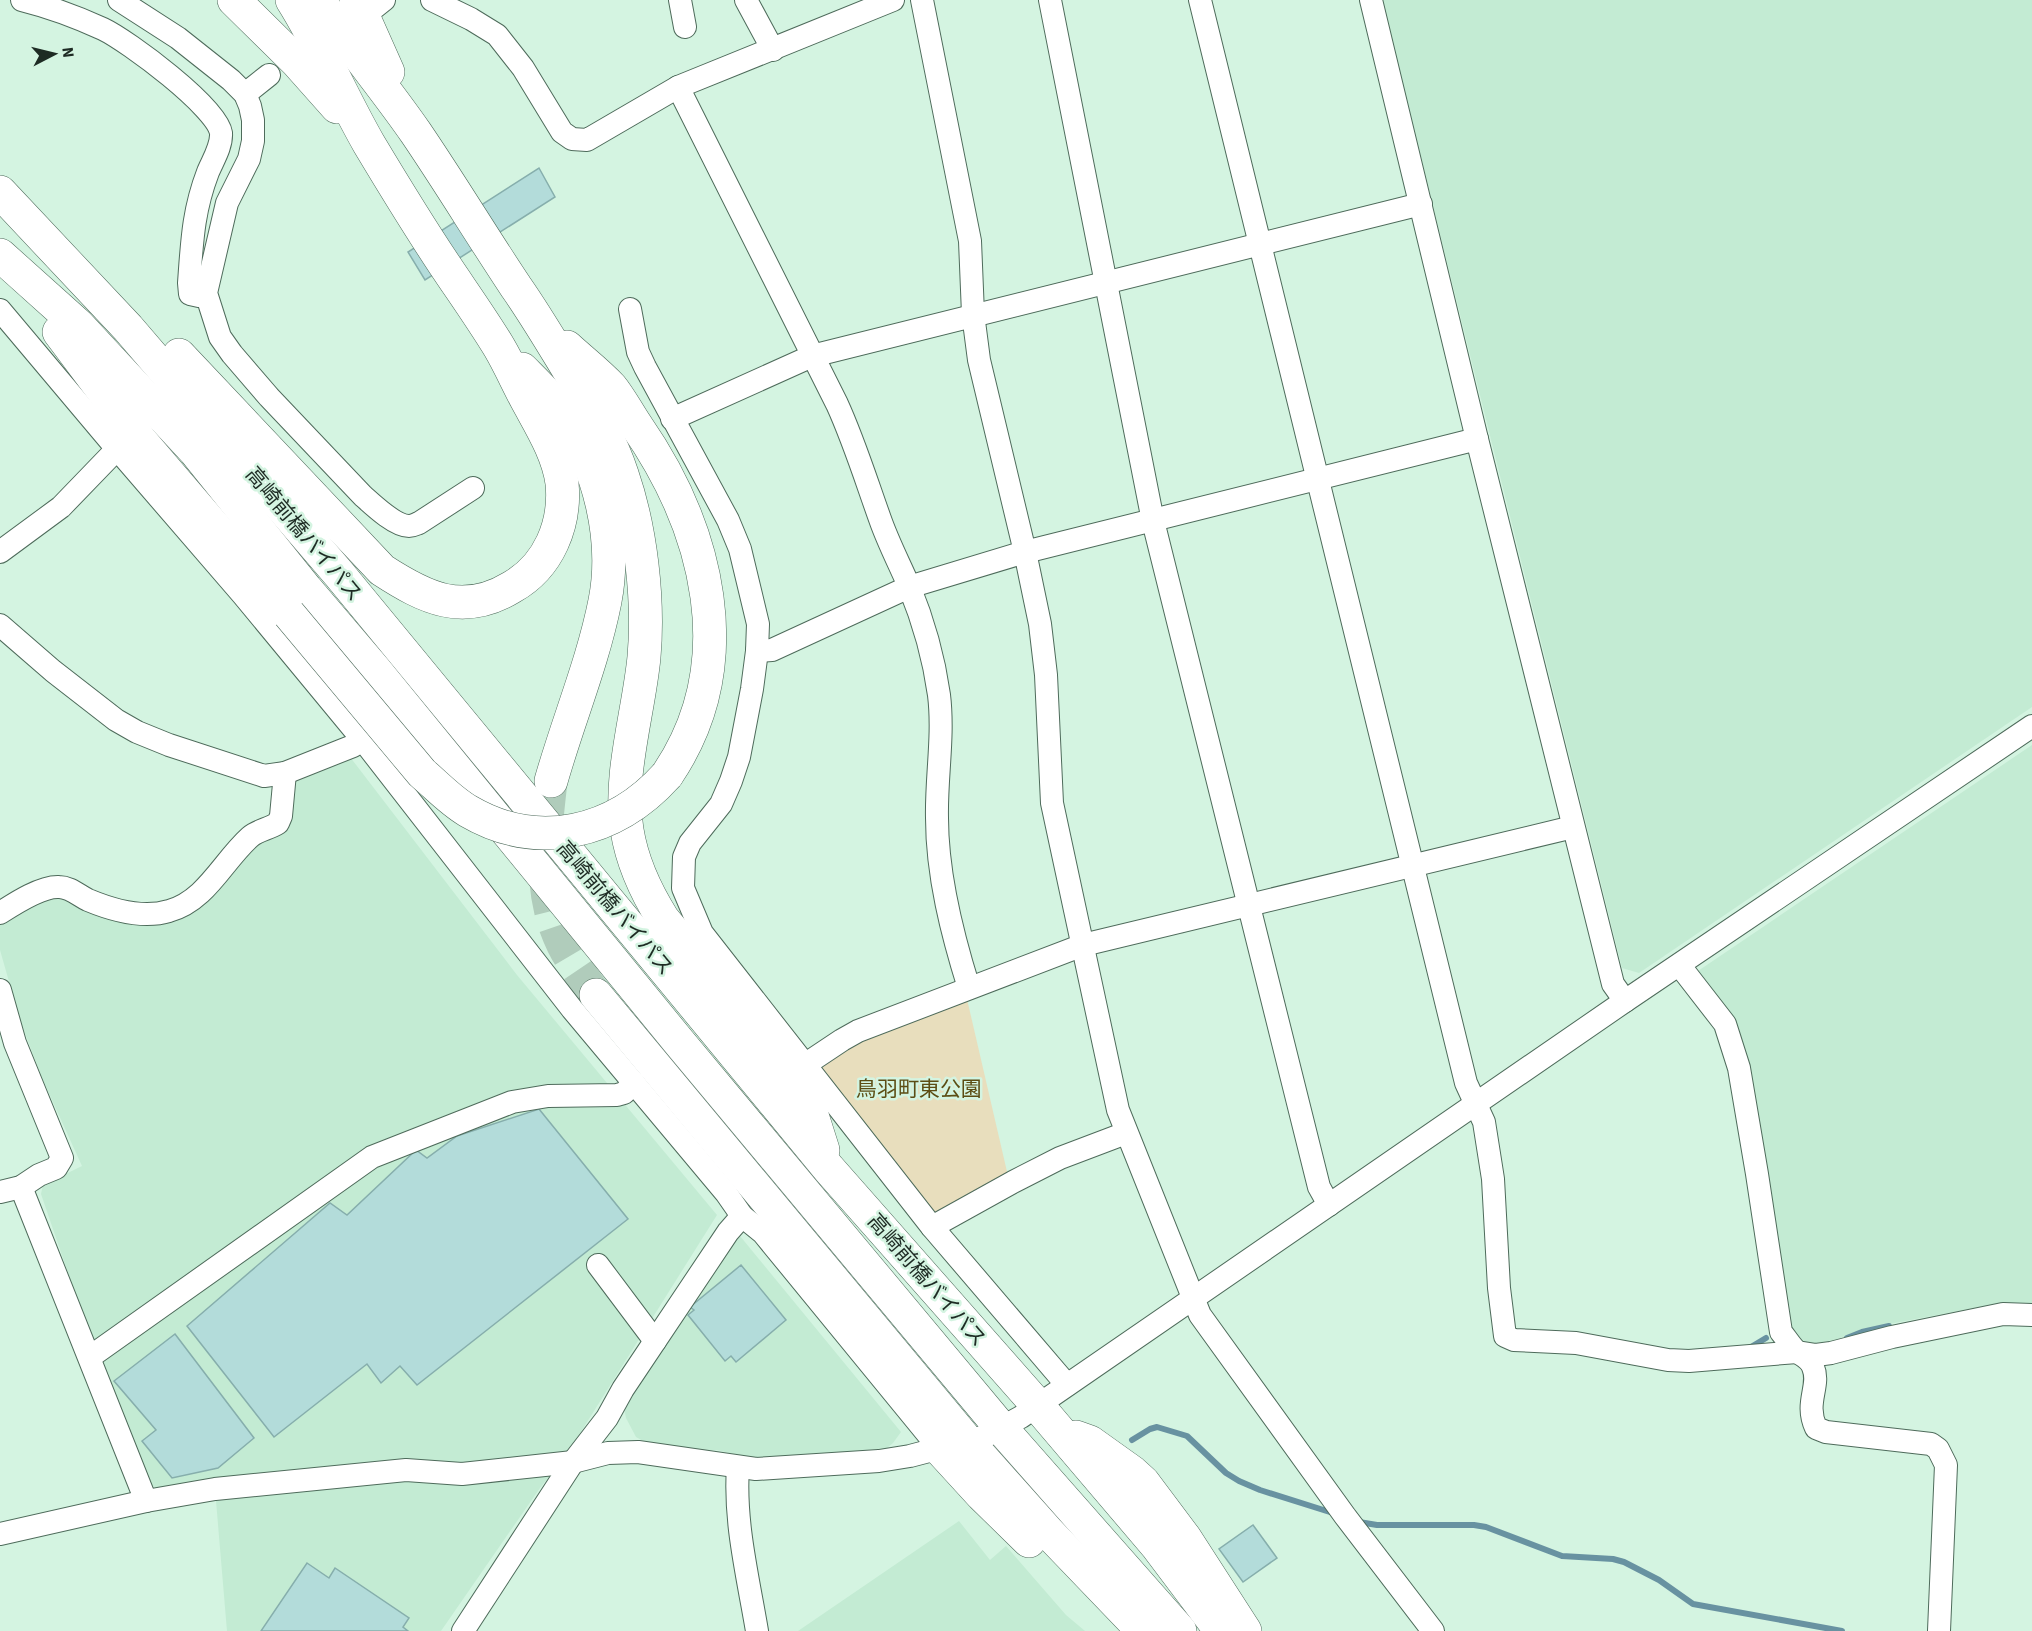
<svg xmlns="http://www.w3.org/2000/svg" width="2032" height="1631" font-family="'Source Sans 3','Noto Sans JP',sans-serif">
<rect width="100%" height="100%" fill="#d4f4e1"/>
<g fill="#c3ebd3">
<path d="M1382 0H2032V707L1639 973 1622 968Z"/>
<path d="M2032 745V1303L1995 1304 1863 1329 1838 1339 1807 1345 1799 1343 1790 1326 1753 1086 1695 973Z"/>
<path d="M347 753 517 975 717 1215 567 1454 540 1488 441 1631H227L215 1489 159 1490 147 1482 92 1343 41 1194 43 1185 82 1166 42 1078 20 1020 0 950V922L22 909 56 897 157 921 255 842 289 829 294 785 299 773Z"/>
<path d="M740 1236 901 1432 893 1443 887 1448 759 1460 717 1450H703L645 1442 636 1437 626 1418 624 1408 726 1246Z"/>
<path d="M959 1521 990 1560 1006 1546 1066 1615 1085 1631H798Z"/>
</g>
<path fill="#e8debd" d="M967 999 1008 1176 939 1215 927 1211 822 1073 823 1061 848 1045Z"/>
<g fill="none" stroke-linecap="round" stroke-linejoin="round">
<g stroke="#6892a1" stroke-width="6">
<path d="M1847 1338 1862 1332 1889 1326"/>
<path d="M1751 1347 1766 1338"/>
<path d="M1132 1440 1150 1429 1157 1427 1187 1436 1226 1473 1239 1481 1260 1490 1333 1513"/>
<path d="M1359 1522 1377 1525H1474L1486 1527 1562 1556 1613 1559 1624 1562 1659 1580 1693 1604 1842 1631"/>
</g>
</g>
<g fill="#b3dcda" stroke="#86aeac" stroke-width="1.5">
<path d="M539 168 555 197 425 280 408 252Z"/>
<path d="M539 1109 628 1219 417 1385 400 1366 381 1383 367 1364 274 1437 187 1326 330 1203 347 1215 416 1150 427 1158 457 1136Z"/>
<path d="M741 1265 786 1320 736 1362 731 1356 725 1361 688 1315 694 1310 690 1307Z"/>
<path d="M175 1334 254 1438 218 1468 172 1478 142 1441 156 1430 114 1381Z"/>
<path d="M1253 1525 1277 1558 1243 1582 1219 1549Z"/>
<path d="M307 1563 329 1578 335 1568 409 1618 403 1627 408 1631H261Z"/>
</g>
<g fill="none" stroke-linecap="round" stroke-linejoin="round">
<path stroke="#b0ccbb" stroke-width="33" stroke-dasharray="33 16" stroke-linecap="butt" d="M551 781C545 836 537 893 563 945 572 963 584 979 596 995"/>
<defs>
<g id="minor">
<path d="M22 0C50 7 77 17 103 29 128 41 217 107 221 133 222 146 213 160 208 172 193 211 192 242 189 283L190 294 199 296 206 293"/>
<path d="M119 0 178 38 231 80 245 94 250 106 253 120V141L249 159 227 203 206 293 220 337 232 354 269 397 363 496C373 505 395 526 409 526 413 526 416 524 419 523L473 488"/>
<path d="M432 0 471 19 497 35 523 68 562 132 572 139 587 140 678 87 893 0"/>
<path d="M680 0 685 27"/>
<path d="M746 0 773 50"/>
<path d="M922 0 970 241 973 314 979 360 1025 552 1040 624 1046 675 1052 803 1118 1110 1200 1315 1345 1516 1433 1631"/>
<path d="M1050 0 1153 521 1319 1187 1329 1205"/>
<path d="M1200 0 1466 1083 1484 1122 1493 1179 1499 1288 1505 1336 1514 1340 1576 1343 1668 1360 1689 1361 1797 1352 1816 1355 1831 1353 1892 1337 2003 1314 2032 1315"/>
<path d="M1371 0 1477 439 1613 984 1625 1001"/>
<path d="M374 8 384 0"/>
<path d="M678 87 837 404C854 441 866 480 880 519 888 542 899 563 909 586 923 620 934 659 939 695 944 736 936 778 937 818 937 875 952 934 969 988"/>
<path d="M245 94 269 75"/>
<path d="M630 309 638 352 645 367 728 520 740 549 758 624 757 651 752 689 739 757 731 781 721 804 690 843 684 857 683 888 702 933 932 1227 1067 1385"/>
<path d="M0 310 117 449 243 595 362 739 572 1009 726 1193 742 1216 763 1233 939 1448"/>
<path d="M672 419 812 356 1421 204"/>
<path d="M0 552 61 507 117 449"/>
<path d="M0 625 53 671 116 720 137 732 169 745 264 776 285 773 353 746 362 739"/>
<path d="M757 651 772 650 909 587 1025 552 1477 439"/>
<path d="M0 913C14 904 41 886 59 887 70 887 78 895 88 900 112 910 143 919 169 911 206 901 223 861 250 837 258 830 269 829 278 823L281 816 285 773"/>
<path d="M1680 966 1725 1024 1739 1068 1757 1174 1781 1332C1786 1338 1790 1345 1796 1351 1802 1356 1810 1358 1813 1367 1821 1386 1804 1402 1816 1428L1826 1432 1931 1444 1938 1449 1946 1465 1939 1631"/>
<path d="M0 990 15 1043 62 1158 56 1168 39 1175 21 1187 0 1192"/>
<path d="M806 1064 842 1040 858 1031 1083 945 1573 827"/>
<path d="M21 1187 146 1501"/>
<path d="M932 1227 1013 1182 1060 1158 1126 1133"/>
<path d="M598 1265 655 1341"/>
<path d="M90 1357 372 1157 512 1102 548 1096 617 1095 624 1093 634 1083"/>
<path d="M738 1467C734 1522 748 1577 757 1631"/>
<path d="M0 1534 146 1501 215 1489 406 1470 462 1474 573 1462 608 1453 638 1452 756 1469 879 1461 910 1456 986 1436 1021 1417 1625 1001 2032 726"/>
<path d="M463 1631 573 1462 607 1418 623 1389 728 1232 742 1216"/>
</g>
<g id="highway">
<path d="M234 0 297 62 337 107"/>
<path d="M319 0C349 46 385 88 416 133 450 183 482 236 516 287 537 317 555 348 574 379 592 409 611 440 622 474 641 529 649 600 644 657 639 711 618 776 627 830 632 862 646 892 663 919L789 1072 811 1112 823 1150"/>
<path d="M356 0 388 72"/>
<path d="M0 192 128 328 339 574 829 1169 1038 1406 1157 1546 1221 1631"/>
<path d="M0 255 78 325 195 451 306 589 375 670 679 1042 1001 1428 1180 1631"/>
<path d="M59 332 140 440 289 614"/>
<path d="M567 347C581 360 598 373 611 387 620 398 628 413 636 425 708 529 743 663 667 775"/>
<path d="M179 355 382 570C425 598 463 617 512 587 549 566 566 524 562 483 558 453 540 425 526 399 517 382 509 364 499 347 482 319 462 291 444 264 418 225 393 184 369 144 342 97 321 46 292 0"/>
<path d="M522 369C537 384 553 399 565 417 599 468 617 539 605 601 593 662 568 721 551 781"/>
<path d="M596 995 967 1441 1049 1533 1143 1631"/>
<path d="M1076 1437 1090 1442 1132 1472 1143 1482 1185 1538 1245 1631"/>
<path d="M939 1448 982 1495 1029 1541"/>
</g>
</defs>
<use href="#minor" stroke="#4e6b5b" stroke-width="24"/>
<use href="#highway" stroke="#4e6b5b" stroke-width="34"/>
<use href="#minor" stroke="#fff" stroke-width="22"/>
<use href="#highway" stroke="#fff" stroke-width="33"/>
<defs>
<path id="highway-bridge" d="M289 614 422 773C437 786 451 801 468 811 538 852 615 833 667 775"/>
</defs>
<use href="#highway-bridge" stroke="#4e6b5b" stroke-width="34" stroke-linecap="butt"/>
<use href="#highway-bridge" stroke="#fff" stroke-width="33"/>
</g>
<g text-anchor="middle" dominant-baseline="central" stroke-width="5" stroke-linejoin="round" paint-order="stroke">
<g font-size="21" fill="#1e2b24" stroke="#d4f4e1">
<text transform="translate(304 534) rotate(50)">高崎前橋バイパス</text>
<text transform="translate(615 908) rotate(50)">高崎前橋バイパス</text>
<text transform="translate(927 1280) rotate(49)">高崎前橋バイパス</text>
</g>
<g font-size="21" fill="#5c4d14" stroke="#d4f4e1">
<text x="919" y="1089">鳥羽町東公園</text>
</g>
</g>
<g transform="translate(54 54) rotate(83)" stroke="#d4f4e1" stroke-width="4.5" paint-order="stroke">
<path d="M0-4.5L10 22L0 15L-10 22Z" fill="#1e2b24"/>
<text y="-9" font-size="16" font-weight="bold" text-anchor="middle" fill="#1e2b24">N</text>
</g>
</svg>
